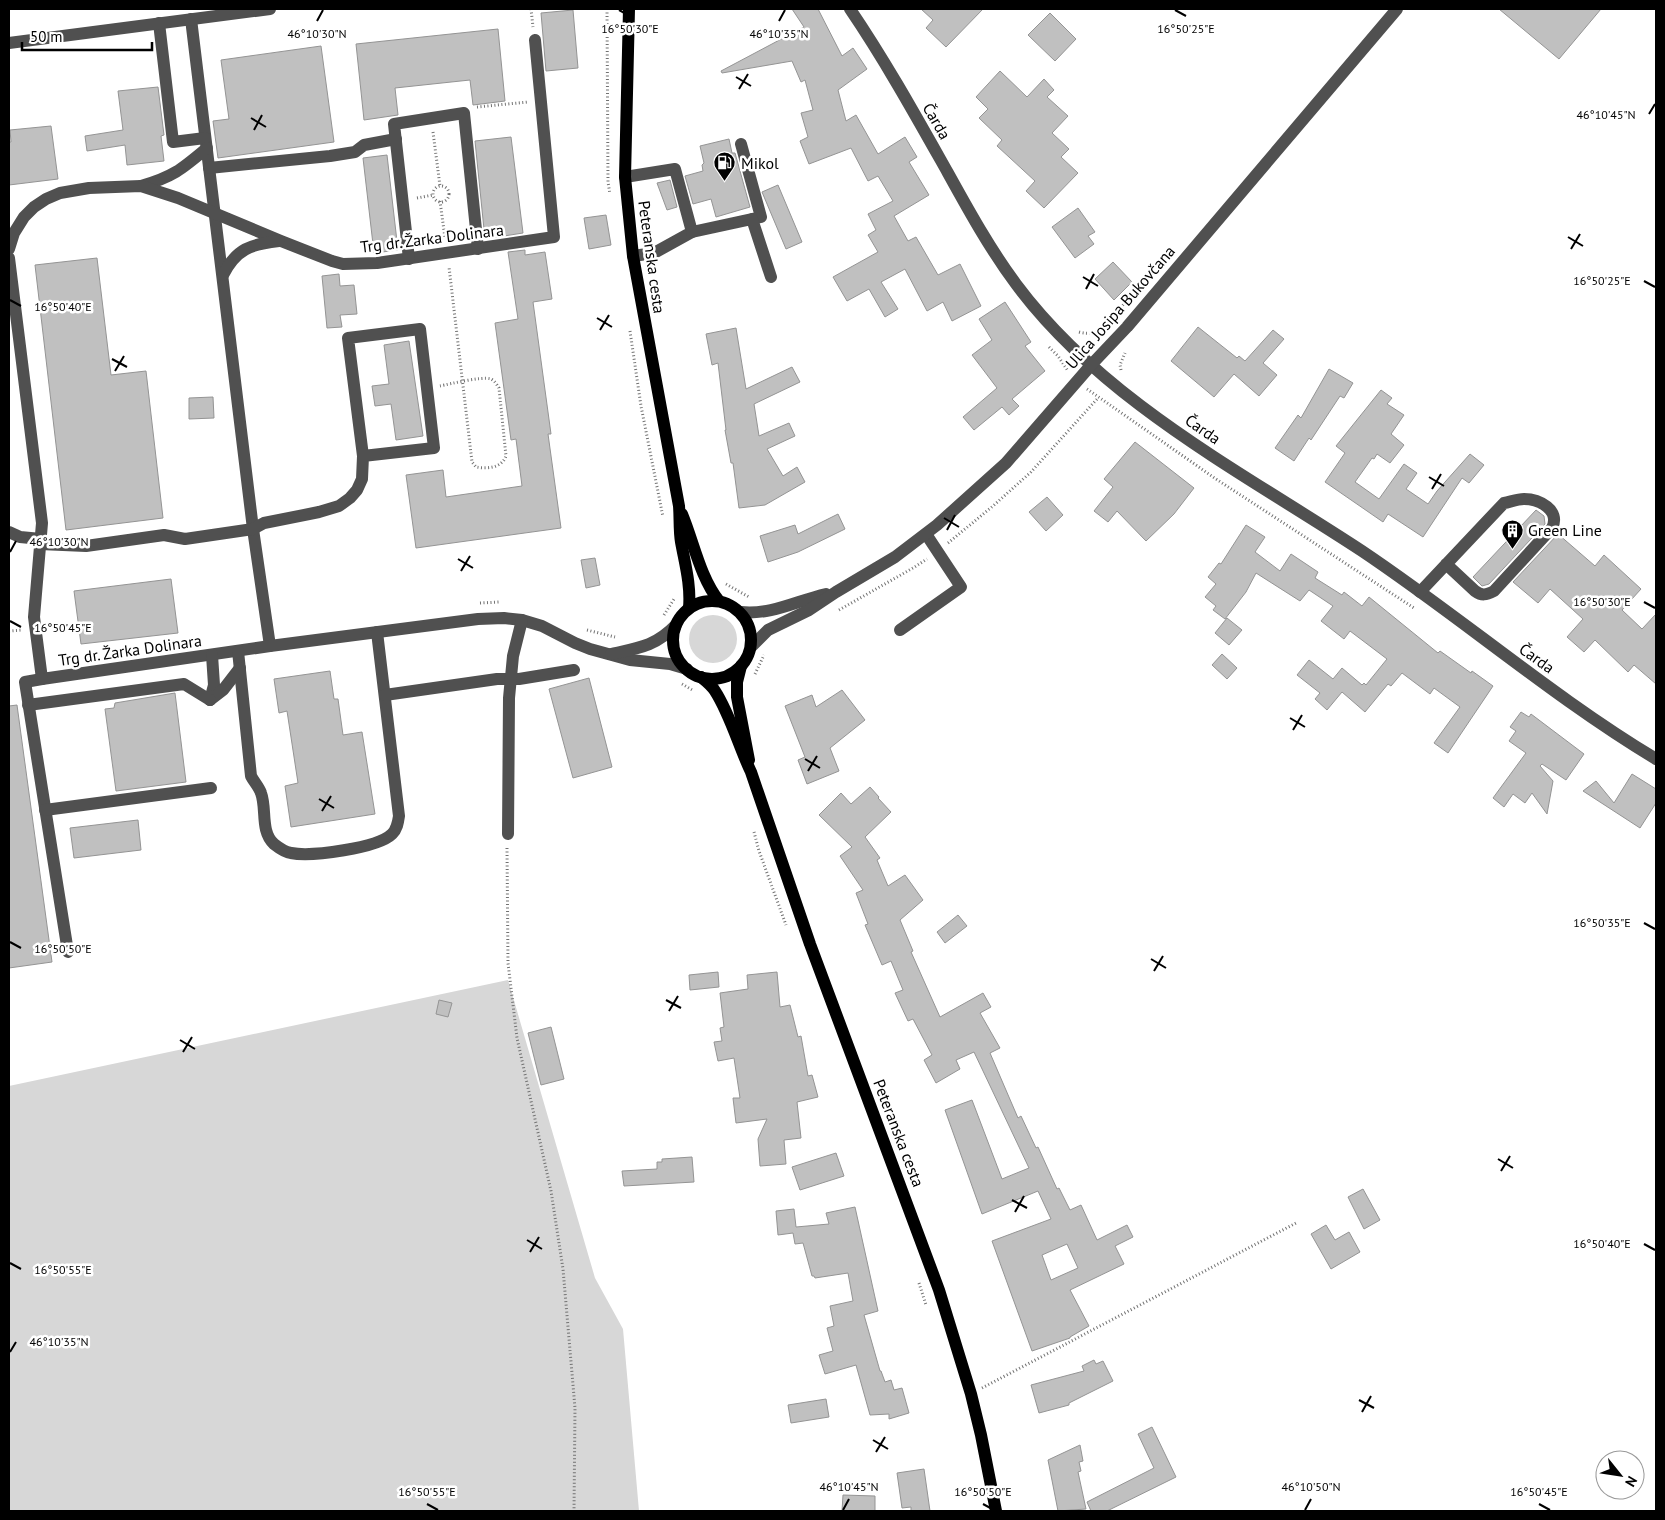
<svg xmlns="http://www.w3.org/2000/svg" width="1665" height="1520" font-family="'PT Sans',sans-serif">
<rect width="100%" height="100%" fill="#fff"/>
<g fill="#d7d7d7">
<circle cx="713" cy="639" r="24"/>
<path d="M508 980 595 1278 623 1329 639 1511H9V1086Z"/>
</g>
<g fill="#c0c0c0" stroke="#949494" fill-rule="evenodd">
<path d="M792 9H818L842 56 853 48 867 69 838 90 846 121 856 115 878 154 905 137 917 157 909 162 929 195 894 216 908 241 916 237 938 275 960 264 981 306 952 321 943 302 927 311 905 269 881 282 898 309 885 317 869 289 847 301 833 277 878 252 868 235 876 230 868 214 893 201 878 176 868 181 851 148 809 164 800 141 808 137 801 113 813 110 805 80 801 82 792 61 722 73 721 71 804 27Z"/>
<path d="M921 9H983L946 47 926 28 933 20Z"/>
<path d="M1499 9H1601L1559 59Z"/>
<path d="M573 10 578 68 546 71 541 13Z"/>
<path d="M1050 13 1076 39 1055 61 1028 35Z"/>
<path d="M498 29 505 101 473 105 470 80 395 88 398 115 364 120 356 44Z"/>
<path d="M321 46 334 142 218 158 213 121 229 119 221 60Z"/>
<path d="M1000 71 1027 97 1044 79 1054 90 1047 97 1068 116 1052 133 1069 149 1061 157 1078 173 1044 208 1026 191 1035 181 997 146 1002 140 979 118 988 109 976 97Z"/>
<path d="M158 87 164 135 161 136 164 161 127 165 125 145 87 151 85 136 123 130 118 91Z"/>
<path d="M51 126 58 179 9 185V142H11L10 130Z"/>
<path d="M511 137 523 233 485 239 475 141Z"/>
<path d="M729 139 732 153H735L750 207 716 217 711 199 693 204 685 176 703 171 702 165 704 163 700 146Z"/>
<path d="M387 155 398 250 374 253 363 158Z"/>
<path d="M670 180 677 207 667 210 657 183Z"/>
<path d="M778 185 802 242 786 249 762 192Z"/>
<path d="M1078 208 1095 232 1088 236 1094 244 1075 258 1052 227Z"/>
<path d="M606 215 611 245 589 249 584 218Z"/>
<path d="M525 250V255L545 252 552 299 533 302 551 434H548L561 528 416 548 406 475 443 470 446 497 522 486 516 439 511 440 495 323 518 319 508 252Z"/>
<path d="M97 258 111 375 146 371 163 518 66 530 35 265Z"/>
<path d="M1113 262 1132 282 1114 300 1095 279Z"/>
<path d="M339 274 340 286 354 285 357 314 340 315 342 327 327 328 322 276Z"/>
<path d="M1005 302 1031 342 1025 346 1045 371 1012 399 1019 406 1009 415 1002 407 974 430 963 417 997 388 972 355 992 340 979 319Z"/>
<path d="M1198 327 1237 358 1239 356 1245 361 1273 330 1284 339 1263 363 1277 375 1259 396 1234 374 1214 397 1171 361Z"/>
<path d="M736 328 746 389 792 367 800 382 754 404 759 436 789 423 795 436 767 449 783 476 797 467 805 482 765 505 739 508 733 463H731L725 430H726L718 363 712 365 706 334Z"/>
<path d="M409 341 423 436 396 440 391 404 375 406 372 386 389 384 384 345Z"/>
<path d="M1329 369 1353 383 1344 398 1340 396 1311 440 1309 438 1294 461 1275 448 1298 415 1301 418Z"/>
<path d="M1381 390 1392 398 1387 404 1404 415 1391 434 1404 445 1390 463 1377 454 1374 459 1372 458 1355 482 1379 499 1404 464 1417 473 1406 489 1428 504 1437 491 1470 454 1484 465 1469 483 1462 478 1423 537 1388 514 1383 522 1325 482 1345 453 1336 446Z"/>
<path d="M213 397 214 418 189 419V398Z"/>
<path d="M1135 442 1194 488 1174 514 1146 541 1117 511 1108 522 1094 511 1113 487 1104 479Z"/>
<path d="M1047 497 1063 515 1046 531 1029 512Z"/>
<path d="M1536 510 1544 516 1545 524 1489 584 1482 586 1473 577Z"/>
<path d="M838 514 845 529 798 552 768 562 760 536 795 525 798 534Z"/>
<path d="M1246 525 1265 537 1255 552 1280 571 1291 554 1318 572 1315 578 1342 595 1344 592 1362 606 1369 597 1438 653 1440 651 1471 673 1472 671 1493 686 1448 753 1434 743 1460 707 1434 688 1430 694 1402 673 1391 686 1388 684 1365 712 1342 692 1327 710 1315 699 1320 693 1297 675 1309 660 1333 679 1342 668 1362 685 1364 683 1366 685 1387 659 1350 631 1344 639 1321 621 1333 606 1309 590 1300 601 1256 573 1246 592 1225 619 1213 610 1216 606 1205 597 1216 584 1208 577 1219 563 1221 564Z"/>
<path d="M1558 534 1595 566 1604 555 1641 589 1622 610 1642 629 1656 614V684L1634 665 1628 672 1595 640 1584 652 1567 637 1583 619 1550 589 1538 603 1513 582Z"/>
<path d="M595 558 600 585 586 588 581 560Z"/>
<path d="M171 579 178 633 81 644 74 591Z"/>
<path d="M1227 618 1242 630 1229 645 1215 633Z"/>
<path d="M1222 654 1237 668 1227 679 1212 665Z"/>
<path d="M330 671 334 699H338L343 735 362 732 375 814 291 827 285 786 298 783 287 711 279 713 274 679Z"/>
<path d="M589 678 612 767 573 778 549 689Z"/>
<path d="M842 690 865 720 830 748 839 771 807 784 798 760 805 757 785 706 812 695 816 707Z"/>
<path d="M175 693 186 782 116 791 105 709 114 708 115 703Z"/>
<path d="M17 705 52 962 9 968V706Z"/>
<path d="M1521 712 1529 717 1531 714 1584 754 1566 780 1542 764 1540 766 1553 781 1547 814 1532 793 1525 803 1513 794 1504 807 1493 798 1526 753 1509 741 1516 731 1510 727Z"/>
<path d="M1632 774 1656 789V803L1640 828 1583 791 1596 781 1614 803Z"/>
<path d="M870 787 879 797 878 798 891 812 865 837 880 858 877 860 888 886 905 875 923 900 900 920 913 951 911 952 940 1017 983 993 991 1007 980 1013 1000 1048 990 1053 1018 1118 1021 1116 1036 1148 1038 1147 1057 1189 1059 1188 1070 1210 1081 1205 1097 1240 1127 1225 1133 1237 1115 1246 1124 1264 1070 1290 1089 1326 1070 1337V1338L1032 1351 992 1241 1051 1219 1038 1191 982 1214 945 1110 972 1100 1002 1179 1029 1168 974 1052 956 1060 960 1069 936 1083 924 1060 932 1055 913 1019 908 1021 895 993 903 990 891 961 882 965 865 925 868 924 856 893 863 890 840 856 852 847 819 815 841 793 851 804ZM1067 1244 1078 1268 1051 1280 1042 1255Z"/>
<path d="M138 820 141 850 74 858 70 828Z"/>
<path d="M958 915 967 926 945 943 937 932Z"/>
<path d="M718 972 719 987 690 990 689 975Z"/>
<path d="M777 972 780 1007 790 1005 798 1037 801 1036 808 1076 812 1075 818 1097 797 1102 801 1138 784 1140 786 1164 760 1166 758 1139 767 1119 736 1123 733 1098H740L734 1058 718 1061 714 1042 722 1041 720 1028 724 1027 720 993 748 989 747 975Z"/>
<path d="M439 1000 452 1003 448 1017 436 1014Z"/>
<path d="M551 1027 564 1079 541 1085 528 1033Z"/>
<path d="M836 1153 844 1176 800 1190 792 1167Z"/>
<path d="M692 1157 694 1182 624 1186 622 1171 657 1169V1162H662V1159Z"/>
<path d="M1363 1189 1380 1220 1364 1229 1348 1197Z"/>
<path d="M855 1207 878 1311 864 1315 880 1371H881L885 1382 891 1380 894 1390 902 1388 909 1413 889 1419V1414L870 1415 856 1365 825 1374 819 1355 833 1351 827 1328 834 1326 830 1306 853 1301 848 1273 815 1278 814 1276H812L803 1243 795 1244 793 1233 778 1235 776 1211 794 1209 796 1227 829 1224 826 1213Z"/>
<path d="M1326 1225 1335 1240 1349 1232 1360 1252 1331 1269 1311 1234Z"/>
<path d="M1094 1360 1096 1364 1103 1361 1113 1381 1069 1403V1405L1039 1413 1031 1385 1084 1371 1082 1366Z"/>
<path d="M826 1399 829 1417 791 1423 788 1405Z"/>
<path d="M1152 1427 1176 1477 1107 1511H1091L1087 1502 1154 1468 1138 1434Z"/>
<path d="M1080 1445 1083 1461 1079 1462 1081 1471 1078 1472 1086 1509 1058 1511 1048 1460Z"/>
<path d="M924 1469 930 1511H911V1507L902 1508 897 1473Z"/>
<path d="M843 1495 875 1496V1511H842Z"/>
</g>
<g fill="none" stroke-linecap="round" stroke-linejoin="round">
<g stroke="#727272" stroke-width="3" stroke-dasharray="1 2.5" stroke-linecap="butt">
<path d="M531 9 533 27"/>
<path d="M607 9 608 182 610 194"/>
<path d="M477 107 528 102"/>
<path d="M433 132 440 186"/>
<circle cx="441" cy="194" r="8"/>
<path d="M417 198 433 195"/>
<path d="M440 201 445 238"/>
<path d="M1104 326 1139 287"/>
<path d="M630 331 641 406 663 517"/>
<path d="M1079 332C1090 335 1097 332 1105 326"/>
<path d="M1049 347 1058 356 1068 371"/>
<path d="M1121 370 1120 365 1125 353"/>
<path d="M440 386C450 384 482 376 491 379 495 381 497 385 499 388L506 456C502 468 487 469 476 467L472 462 449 267"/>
<path d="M1087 389 1216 479 1414 608"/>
<path d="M948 543 993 506 1031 472 1098 398"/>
<path d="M726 584 749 597"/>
<path d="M480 603 499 602"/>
<path d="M839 610 913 568 927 559"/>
<path d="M664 615 674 599"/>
<path d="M587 630 615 637"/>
<path d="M9 631 22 630"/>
<path d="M755 674 764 655"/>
<path d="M682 684 694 691"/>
<path d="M754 832 759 851 786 925"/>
<path d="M507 848 508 963 517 1038 551 1191 563 1269 575 1408 574 1511"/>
<path d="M919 1283 926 1305"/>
<path d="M982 1388 1298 1222"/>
</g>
<g stroke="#505050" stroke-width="12">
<path d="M850 9C886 62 917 118 948 173 969 211 990 249 1016 284 1103 401 1242 472 1362 551 1462 618 1553 697 1656 759"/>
<path d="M191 19 253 529 270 646"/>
<path d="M159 23 173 142 205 138"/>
<path d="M9 43 270 9"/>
<path d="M741 144 761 217 752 219"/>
<path d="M209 168 330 156 355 152 364 145 396 139"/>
<path d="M625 177 675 169 692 232 654 253 633 256"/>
<path d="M141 186C173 177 182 169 207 148"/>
<path d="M692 232 752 219 771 277"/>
<path d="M9 249 14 233 24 217 34 207 46 199 60 193 89 188 141 186 178 198 281 241 332 261 343 264 377 263 554 237 535 40"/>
<path d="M9 258 42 523 34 617 42 679 270 646 478 619 504 618 522 620 542 626 575 643 590 649 630 660 670 664 687 669"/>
<path d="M409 259 394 124 464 113 478 249"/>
<path d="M223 275C236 249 251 244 279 241"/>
<path d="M9 532 20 537 41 539"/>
<path d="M40 544 86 546 164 535 185 539 253 529 264 523 319 512 339 506 350 498 357 490 362 479 363 456 348 338 420 329 434 448 363 456"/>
<path d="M1420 592 1504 503C1510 502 1517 499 1524 499 1539 499 1561 510 1552 528L1494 591C1486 595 1482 596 1475 591L1446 564"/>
<path d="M741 612C772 615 796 601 826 594"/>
<path d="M900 630 961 587 926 534"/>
<path d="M751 647 768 630 809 610 836 592 895 557 937 525 1006 463 1092 364 1127 327 1397 9"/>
<path d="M238 651 251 776C254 782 259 787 261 793 267 809 260 831 274 844 279 848 285 852 291 853 311 857 378 848 392 834 397 829 398 823 399 816L377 632"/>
<path d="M611 654C639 648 656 646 676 625"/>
<path d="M42 679 25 682 68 952"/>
<path d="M385 695 497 679H519L574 670"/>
<path d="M210 700 214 685 212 655"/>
<path d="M210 700 223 690 240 668"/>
<path d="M28 705 184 684 210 700"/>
<path d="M45 810 211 788"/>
<path d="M508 834 509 698 513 656 522 620"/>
</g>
<g stroke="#000" stroke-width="12">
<path d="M629 9 625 177 633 256 679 506C680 518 679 530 681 542 685 564 691 585 689 608"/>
<path d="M682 514C694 543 700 577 719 601"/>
<circle cx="712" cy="640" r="39"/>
<path d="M741 666 737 682V697L749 760"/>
<path d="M701 677C706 681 712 686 715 691 730 714 739 747 751 772L810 944 939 1290 971 1394 981 1435 996 1511"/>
</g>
</g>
<path fill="none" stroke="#000" stroke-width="2" d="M619 10 630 16M1175 10 1186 16M317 21 323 10M779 21 785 10M736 77 751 86M739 89 748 74M1649 114 1655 104M251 118 266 127M254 130 262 115M1568 237 1583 246M1571 249 1580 234M1083 277 1098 286M1644 281 1655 287M1086 289 1094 274M10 300 21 306M597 318 612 327M600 330 609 315M112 359 127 367M115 371 124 356M1429 477 1444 486M1432 489 1441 474M944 518 959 527M947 530 955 515M10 552 16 541M458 559 473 568M461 571 470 556M1644 602 1655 608M10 621 21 627M1290 718 1305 727M1293 730 1302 715M805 759 820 768M808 771 817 756M319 799 334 808M322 811 331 796M1644 923 1655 929M10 942 21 948M1151 959 1166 968M1154 971 1163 956M666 1000 681 1008M669 1011 678 996M180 1040 195 1049M183 1052 192 1037M1498 1159 1513 1168M1501 1171 1510 1156M1012 1200 1027 1208M1015 1212 1024 1196M527 1240 542 1249M1644 1244 1655 1250M530 1252 539 1237M10 1263 21 1269M10 1352 16 1342M1359 1400 1374 1408M1362 1412 1371 1396M873 1440 888 1449M876 1452 885 1437M427 1504 438 1510M983 1504 994 1510M1539 1504 1550 1510M843 1510 849 1499M1305 1510 1311 1499"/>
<defs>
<symbol id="fuel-pin" viewBox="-11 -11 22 30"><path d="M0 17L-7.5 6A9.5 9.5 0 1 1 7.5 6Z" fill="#000" stroke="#fff"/><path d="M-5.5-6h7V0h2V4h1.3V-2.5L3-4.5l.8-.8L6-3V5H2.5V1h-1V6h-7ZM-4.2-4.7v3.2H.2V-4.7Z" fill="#fff"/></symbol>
<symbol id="building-pin" viewBox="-11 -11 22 30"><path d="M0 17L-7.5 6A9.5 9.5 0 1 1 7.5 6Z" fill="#000" stroke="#fff"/><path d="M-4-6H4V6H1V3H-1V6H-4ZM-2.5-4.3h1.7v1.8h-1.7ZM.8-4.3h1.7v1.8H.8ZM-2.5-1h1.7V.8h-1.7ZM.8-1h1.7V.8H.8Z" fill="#fff"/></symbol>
</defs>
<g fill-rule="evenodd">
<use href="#fuel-pin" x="712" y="150" width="25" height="34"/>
<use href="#building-pin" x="1500" y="518" width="25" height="34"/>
</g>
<g text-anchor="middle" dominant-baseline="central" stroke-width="5" stroke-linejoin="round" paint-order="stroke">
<g font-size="16" fill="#000" stroke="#fff">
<text transform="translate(937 121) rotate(60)">Čarda</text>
<text transform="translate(432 238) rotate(-7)">Trg dr. Žarka Dolinara</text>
<text transform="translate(652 257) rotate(82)">Peteranska cesta</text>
<text transform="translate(1120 307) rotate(-49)">Ulica Josipa Bukovčana</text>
<text transform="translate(1203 429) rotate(35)">Čarda</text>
<text transform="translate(130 650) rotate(-8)">Trg dr. Žarka Dolinara</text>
<text transform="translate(1537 658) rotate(36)">Čarda</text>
<text transform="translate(899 1133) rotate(69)">Peteranska cesta</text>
</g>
<g font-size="16" fill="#000" stroke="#fff" text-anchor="start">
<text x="741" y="163">Mikol</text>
<text x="1528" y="530">Green Line</text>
</g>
</g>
<g font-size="12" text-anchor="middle" fill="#000" stroke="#fff" stroke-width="5" stroke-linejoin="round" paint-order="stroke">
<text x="1186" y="33">16°50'25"E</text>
<text x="630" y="33">16°50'30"E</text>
<text x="317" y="38">46°10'30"N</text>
<text x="779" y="38">46°10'35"N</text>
<text x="1606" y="119">46°10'45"N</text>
<text x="1602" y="285">16°50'25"E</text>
<text x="63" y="311">16°50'40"E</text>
<text x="59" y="546">46°10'30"N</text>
<text x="1602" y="606">16°50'30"E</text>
<text x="63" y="632">16°50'45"E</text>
<text x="1602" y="927">16°50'35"E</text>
<text x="63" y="953">16°50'50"E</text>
<text x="1602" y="1248">16°50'40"E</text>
<text x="63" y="1274">16°50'55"E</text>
<text x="59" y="1346">46°10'35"N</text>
<text x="849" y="1491">46°10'45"N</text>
<text x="1311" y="1491">46°10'50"N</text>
<text x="427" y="1496">16°50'55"E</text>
<text x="983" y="1496">16°50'50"E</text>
<text x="1539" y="1496">16°50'45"E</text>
</g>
<rect width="1665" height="1520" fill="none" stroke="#000000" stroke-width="20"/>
<g transform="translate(1620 1475) rotate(120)"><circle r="24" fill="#ffffff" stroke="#999999"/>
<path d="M0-4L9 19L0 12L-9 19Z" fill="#000000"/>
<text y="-8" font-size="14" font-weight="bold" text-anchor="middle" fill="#000000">N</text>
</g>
<path d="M22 42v8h130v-8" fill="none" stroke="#000000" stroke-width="2.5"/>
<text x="30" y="42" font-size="15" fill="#000000" stroke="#ffffff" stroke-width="4" paint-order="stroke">50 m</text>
</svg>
